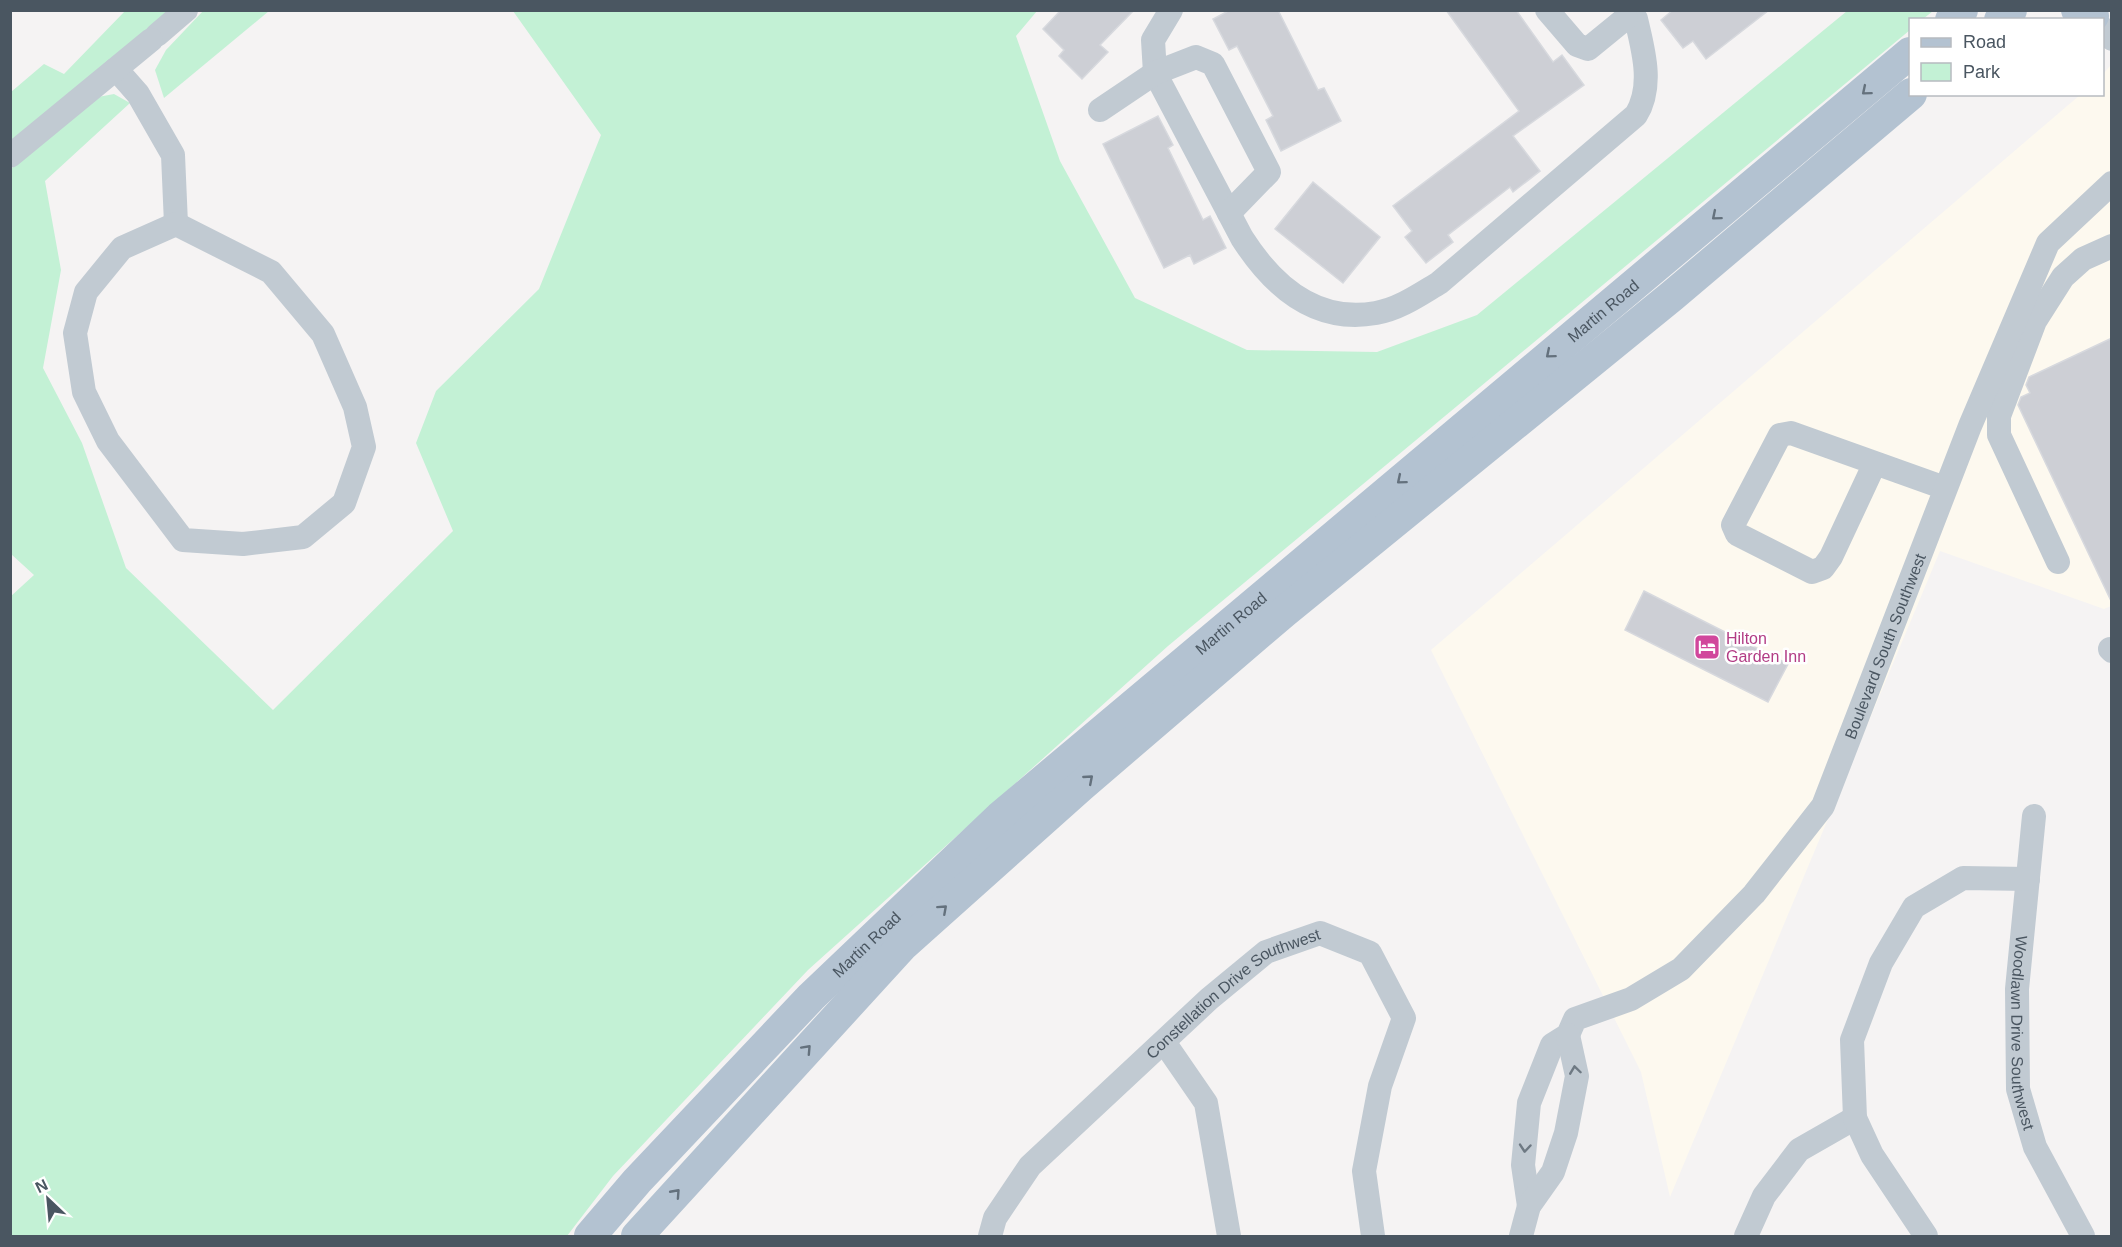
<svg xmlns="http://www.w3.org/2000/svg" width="2122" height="1247" font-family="Helvetica,sans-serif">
<rect width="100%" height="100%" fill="#f5f3f3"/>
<path fill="#fdf9ef" d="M2111 65V606L2104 609 1940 551 1670 1197 1641 1072 1431 650 2080 95 2102 94 2103 74Z"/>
<g fill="#c3f1d5">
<path d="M125 11H176L11 141V92L44 64 64 74Z"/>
<path d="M203 11H269L164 98 155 70 166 50Z"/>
<path d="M513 11H1037L1016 36 1060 161 1135 298 1247 350 1377 352 1477 315 1847 11H1933L1923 19 1910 20V30L1168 646 808 970 613 1176 567 1236H11L10 597 34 575 11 554V169L98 97 114 94 130 103 45 181 61 270 43 368 82 443 126 568 273 710 453 531 416 443 436 391 539 289 601 135Z"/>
</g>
<g fill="#cdcfd5" stroke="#d7d9de" stroke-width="1.5">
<path d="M1061 10H1134L1100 45 1108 52 1082 79 1059 56 1064 50 1043 29Z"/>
<path d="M1230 10H1278L1318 90 1324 88 1341 121 1281 151 1266 120 1273 116 1237 46 1229 50 1213 19Z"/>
<path d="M1446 10H1516L1553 62 1562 55 1584 85 1513 136 1540 171 1513 192 1510 187 1448 235 1453 242 1426 263 1405 237 1412 231 1393 206 1519 111Z"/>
<path d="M1673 10H1769L1706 59 1693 41 1683 48 1661 20Z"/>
<path d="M1158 116 1173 145 1168 148 1203 220 1210 216 1226 248 1194 264 1190 255 1164 268 1103 144Z"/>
<path d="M1313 182 1380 237 1343 283 1275 229Z"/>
<path d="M2112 338V603L2018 405 2021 397 2030 393 2026 385 2029 377Z"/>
<path d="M1644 591 1788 664 1768 702 1625 630Z"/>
</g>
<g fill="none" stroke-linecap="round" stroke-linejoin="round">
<g stroke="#c1cad2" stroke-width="24">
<path d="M1171 10 1153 40 1155 73 1242 238C1272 285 1315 324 1376 313 1399 309 1419 295 1439 283L1636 115C1654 86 1643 49 1636 19"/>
<path d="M1547 10 1577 45 1588 49 1626 18"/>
<path d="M2102 28 2112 39"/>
<path d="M157 35 186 10"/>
<path d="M116 69 138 94 173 155 176 224"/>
<path d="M1100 110 1155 73 1196 57 1213 64 1269 172 1229 213"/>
<path d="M10 156 151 40"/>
<path d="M176 224 271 272 323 334 355 407 364 447 344 503 303 537 243 544 183 540 108 441 84 392 75 333 86 292 122 248Z"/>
<path d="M1874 465 1831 557 1823 568 1812 572 1737 534 1733 525 1780 435 1791 433 1945 488"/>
<path d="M2058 562 1999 435V416L2035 321 2063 277 2083 259 2112 246"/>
<path d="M2110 649 2112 651"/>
<path id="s1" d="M2034 816 2017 989 2018 1089 2035 1147 2083 1236"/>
<path d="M1164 1042 1206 1103 1229 1236"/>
<path id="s2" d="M1529 1206 1523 1165 1529 1103 1552 1045 1568 1035 1575 1019 1631 999 1681 969 1754 894 1823 806 1970 426 2048 243 2112 183"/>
<path id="s3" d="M990 1236 995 1218 1030 1166 1209 999 1266 952 1320 933 1370 953 1404 1018 1380 1086 1364 1171 1373 1236"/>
<path d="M1521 1236 1529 1206 1553 1172 1566 1133 1577 1076 1568 1035"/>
<path d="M1746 1236 1764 1196 1799 1150 1855 1118"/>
<path d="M1926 1236 1872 1155 1855 1118 1852 1040 1881 963 1914 907 1963 878 2028 879"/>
</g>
<g stroke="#b3c2d1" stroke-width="32">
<path d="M2077 10 2093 16"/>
<path d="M1951 20 1962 10"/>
<path d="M2000 20 2011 10"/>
<path id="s4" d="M590 1236 637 1181 811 997 1000 817 1910 53"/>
<path d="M637 1236 903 945 1081 786 1284 612 1672 296 1911 94"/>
</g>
</g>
<defs><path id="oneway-chevron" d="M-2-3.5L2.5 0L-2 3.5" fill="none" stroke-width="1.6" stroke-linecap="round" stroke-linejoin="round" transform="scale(1.5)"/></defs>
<g stroke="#64717d">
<use href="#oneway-chevron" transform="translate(1866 91) rotate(140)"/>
<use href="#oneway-chevron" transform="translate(1716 216) rotate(140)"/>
<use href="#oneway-chevron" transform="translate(1550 354) rotate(140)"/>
<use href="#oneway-chevron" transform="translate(1401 480) rotate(140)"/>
<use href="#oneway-chevron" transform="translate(1089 779) rotate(-41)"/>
<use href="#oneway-chevron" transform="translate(943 909) rotate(-42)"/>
<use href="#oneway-chevron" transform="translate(807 1049) rotate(-47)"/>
<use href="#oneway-chevron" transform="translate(676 1193) rotate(-48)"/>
</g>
<g stroke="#6e7983">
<use href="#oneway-chevron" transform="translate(1575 1070) rotate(-98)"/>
<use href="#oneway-chevron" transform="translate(1525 1148) rotate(95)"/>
</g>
<defs>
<symbol id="hotel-square" viewBox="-11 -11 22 22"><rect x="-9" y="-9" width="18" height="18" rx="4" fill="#d1479c" stroke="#fff"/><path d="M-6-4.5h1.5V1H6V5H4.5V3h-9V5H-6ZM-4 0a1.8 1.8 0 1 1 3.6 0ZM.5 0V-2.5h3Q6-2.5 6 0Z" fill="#fff"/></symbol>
</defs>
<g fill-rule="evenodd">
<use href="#hotel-square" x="1692" y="632" width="30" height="30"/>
</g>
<g text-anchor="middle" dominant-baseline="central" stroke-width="5" stroke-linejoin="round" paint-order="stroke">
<g font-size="16" fill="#4a5661" stroke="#fff">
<text stroke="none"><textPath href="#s4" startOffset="1374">Martin Road</textPath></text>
<text stroke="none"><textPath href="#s4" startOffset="888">Martin Road</textPath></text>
<text stroke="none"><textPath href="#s2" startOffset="708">Boulevard South Southwest</textPath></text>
<text stroke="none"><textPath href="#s4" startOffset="402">Martin Road</textPath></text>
<text stroke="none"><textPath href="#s3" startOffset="350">Constellation Drive Southwest</textPath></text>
<text stroke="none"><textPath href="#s1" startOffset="218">Woodlawn Drive Southwest</textPath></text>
</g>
<g font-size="16" fill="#b23c85" stroke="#fff" text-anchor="start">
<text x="1726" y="638">Hilton<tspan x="1726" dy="18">Garden Inn</tspan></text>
</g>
</g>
<rect width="2122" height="1247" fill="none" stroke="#4a5661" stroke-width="24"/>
<rect x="1909" y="18" width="195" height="78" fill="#ffffff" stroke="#b7bbc0" stroke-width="1.5"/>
<rect x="1921" y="38" width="30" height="9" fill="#b3c2d1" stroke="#b7bbc0" stroke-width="1.5"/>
<text x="1963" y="48" font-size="18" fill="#4a5661">Road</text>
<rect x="1921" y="63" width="30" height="18" fill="#c3f1d5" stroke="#b7bbc0" stroke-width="1.5"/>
<text x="1963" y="78" font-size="18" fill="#4a5661">Park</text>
<g transform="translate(48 1199) rotate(334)" stroke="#ffffff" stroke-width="4.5" paint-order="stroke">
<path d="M0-4.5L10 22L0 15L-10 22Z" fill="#4a5661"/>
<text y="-9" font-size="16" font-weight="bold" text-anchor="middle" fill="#4a5661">N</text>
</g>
</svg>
